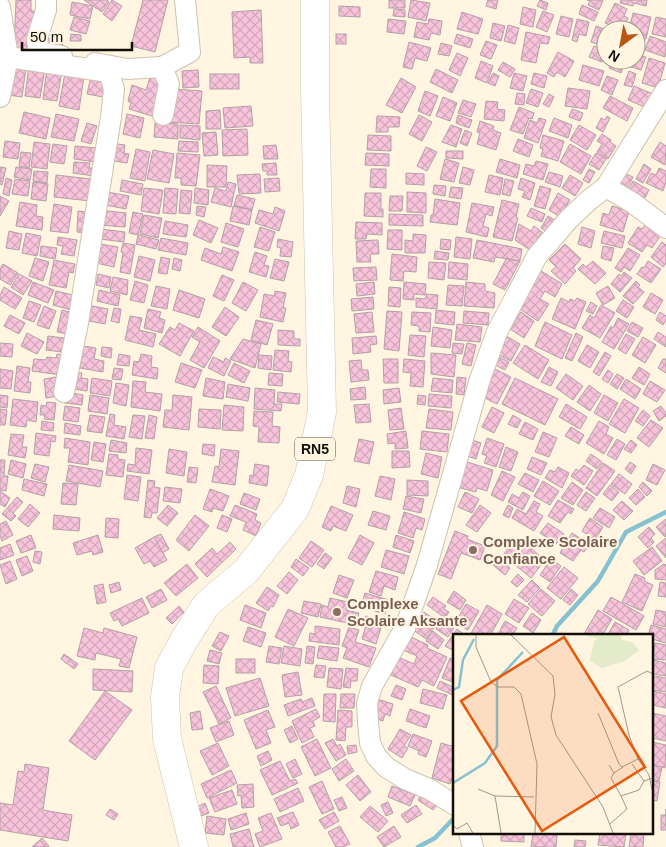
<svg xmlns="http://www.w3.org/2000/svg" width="666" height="847" font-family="Helvetica,sans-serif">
<defs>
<pattern id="building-cross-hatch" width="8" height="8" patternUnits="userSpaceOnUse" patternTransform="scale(1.25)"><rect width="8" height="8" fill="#f8c4db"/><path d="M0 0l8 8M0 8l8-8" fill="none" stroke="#d4a7ba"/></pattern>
</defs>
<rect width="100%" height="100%" fill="#fff5e1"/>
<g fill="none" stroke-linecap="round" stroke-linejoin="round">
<g stroke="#85c2d1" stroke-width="4.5">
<path d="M552 636 557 626 598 581 626 532 666 512"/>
<path d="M418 847 435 838 455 817"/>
</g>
</g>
<g fill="url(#building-cross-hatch)" stroke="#b59fa8">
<path d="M16 0H31V11H34L32 50 14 49Z"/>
<path d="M84 0H107L109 2 102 12Z"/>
<path d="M112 0 122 6 112 21 103 14Z"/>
<path d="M143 0H168L155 52 131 46Z"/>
<rect x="389" y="0" width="16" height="8"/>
<path d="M411 0 430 3 426 21 408 17Z"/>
<path d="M488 0H498L496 9 486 6Z"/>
<path d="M540 0 548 3 546 10 537 6Z"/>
<path d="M587 0H603L599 10 588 5 590 1Z"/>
<path d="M621 0H647L646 6 634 3 633 6 620 3Z"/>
<path d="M72 2 93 6 90 19 70 15Z"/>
<path d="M615 3 627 9 624 16 628 18 622 30 605 23Z"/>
<path d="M582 5 598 12 594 21 579 14Z"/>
<path d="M339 6 360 7V17L339 16Z"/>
<path d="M523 7 536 10 533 27 520 24Z"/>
<path d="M394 9 405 10V17L393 16Z"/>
<path d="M261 10 263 63H250V57L234 58 232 12Z"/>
<path d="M543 11 554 15 547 32 536 27Z"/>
<path d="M462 12 483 19 478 34 457 29Z"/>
<path d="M633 13 651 17 646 39 636 37V30H629Z"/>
<path d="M561 16 573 19 569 37 556 34Z"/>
<path d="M74 17 90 21 86 34 70 30Z"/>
<path d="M656 17 666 19V37L652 34Z"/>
<path d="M388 19 406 21 404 34 387 32Z"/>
<path d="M429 19 442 21 440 35 431 33 429 40 414 37 417 22 428 24Z"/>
<path d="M577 19 589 22 586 36 579 34 577 42 572 40Z"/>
<path d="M493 23 505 26 501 41 490 38Z"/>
<path d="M508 25 519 28 515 44 504 41Z"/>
<path d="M596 26 607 30 606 47 591 42Z"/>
<path d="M526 32 550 37 548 44 540 43 536 63 521 60Z"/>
<path d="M71 34 81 35V41H70Z"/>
<rect x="336" y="34" width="10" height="10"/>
<path d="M457 34 473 39 470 48 454 43Z"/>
<path d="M650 36 666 42 665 57 645 50Z"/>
<path d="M44 38 63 40 62 51 43 50Z"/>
<path d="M486 41 497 45 491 59 480 55Z"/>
<path d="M409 42 431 48 427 61 415 58 412 69 403 67Z"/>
<path d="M441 43 452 46 449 56 438 54Z"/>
<path d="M594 46 606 51 602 62 589 57Z"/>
<path d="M558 52 574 61 565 77 557 72 554 77 547 73Z"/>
<path d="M457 53 468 58 460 76 449 70Z"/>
<path d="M636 54 646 57 641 70 628 66 630 60H636Z"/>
<path d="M649 58 665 63 658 88 642 83Z"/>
<path d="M612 60H625L621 73 609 68Z"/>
<path d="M481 61 493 66 487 83 475 78Z"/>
<path d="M503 62 515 69 510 77 498 70Z"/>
<path d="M583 65 604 71 599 86 579 80Z"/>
<path d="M12 66 26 68 22 97 8 95Z"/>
<path d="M29 66 45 69 40 98 25 96Z"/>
<path d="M47 68 62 70 57 101 43 99Z"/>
<path d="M436 69 458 80 452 93 430 82Z"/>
<path d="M198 70 199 87 183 88 182 71Z"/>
<path d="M629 71 636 74 632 87 624 85Z"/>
<path d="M65 73 84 76 79 110 59 106Z"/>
<path d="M493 73 499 76 495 86 488 83Z"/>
<path d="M514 73 527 76 523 91 510 88Z"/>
<path d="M534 73 547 76 544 88 531 84Z"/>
<path d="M151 74 166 82 155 117 129 109 131 103 128 101 132 85 146 90Z"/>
<rect x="210" y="74" width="29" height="15"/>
<path d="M91 76 106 79 103 97 87 94Z"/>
<path d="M607 76 618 80 612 95 601 90Z"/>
<path d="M401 78 416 87 402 113 386 105Z"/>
<path d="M634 86 653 94 647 108 628 100Z"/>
<path d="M568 88 590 91 587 109 565 106Z"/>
<path d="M174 89 202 91 199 124 167 122Z"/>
<path d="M531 89 543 93 538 107 526 103Z"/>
<path d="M425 91 438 96 430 116 418 111Z"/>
<path d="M517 93 525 94 524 105 515 104Z"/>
<path d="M549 94 554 97 549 107 543 104Z"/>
<path d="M610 96 633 108 627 121 603 108Z"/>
<path d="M443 97 457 103 450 121 436 116Z"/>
<path d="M463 100 476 104 471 117 458 113Z"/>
<path d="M486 101 498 102 497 109 505 110 504 121 484 119Z"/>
<path d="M251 106 253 126 225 128 223 108Z"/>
<path d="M519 107 534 113 532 119 529 118 523 134 510 130Z"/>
<path d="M572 109 583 113 580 121 569 117Z"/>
<path d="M220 110 221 129H206V111Z"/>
<path d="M24 112 50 118 46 139 19 133Z"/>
<path d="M56 114 79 119 74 141 51 137Z"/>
<path d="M127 114 144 118 140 138 123 134Z"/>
<path d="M419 115 432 122 422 141 409 134Z"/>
<path d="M458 115 472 120 469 128 456 123Z"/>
<path d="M377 116 400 117 399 127H388V132H376Z"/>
<path d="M607 116 610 118 603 132 596 128 601 118 605 120Z"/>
<path d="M539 118 546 120 538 143 524 138 530 120 537 123Z"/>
<path d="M554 118 572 125 568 138 549 131Z"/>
<path d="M480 121 494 126 493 130 501 133 496 150 477 144 480 133 477 132Z"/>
<path d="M87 123 97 126 91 144 81 141Z"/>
<path d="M155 123 178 124V139L154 137Z"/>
<path d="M180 125 200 126V140L180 138Z"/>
<path d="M451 125 462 129 456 147 442 142Z"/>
<path d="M579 125 596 135 587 150 570 140Z"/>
<path d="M247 129 248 155 223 156 222 130Z"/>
<path d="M465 130 472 133 467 146 460 143Z"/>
<path d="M216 132 218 155 204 156 202 133Z"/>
<path d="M602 134 611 140 610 142 616 146 608 159 597 152 602 144 597 141Z"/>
<path d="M368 135 391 136V151L367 150Z"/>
<path d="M543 135 564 141 558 161 541 156 543 149 540 148Z"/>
<path d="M518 139 533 145 529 157 513 151Z"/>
<path d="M5 141 20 143 18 159 3 157Z"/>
<path d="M179 141 198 142V152L178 151Z"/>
<path d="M34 142 50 144 47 169 31 167Z"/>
<path d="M660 142 666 146 665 165 651 157Z"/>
<path d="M110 143 125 145 124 153 129 154 127 163 108 160Z"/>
<path d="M53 144 67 146 64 164 50 162Z"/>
<path d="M570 144 591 156 581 174 560 162Z"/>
<path d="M276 145 278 159H264L263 146Z"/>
<path d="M75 146 97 148 95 162 74 159Z"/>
<path d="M426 147 437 152 427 171 417 166Z"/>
<path d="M136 149 150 152 145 181 130 178Z"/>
<path d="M153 150 174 154 169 183 147 179Z"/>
<path d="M446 151H463V159L446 158Z"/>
<path d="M21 152 31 153 29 168 19 166Z"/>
<path d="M177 153 200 155 196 186 181 185V178H175Z"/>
<path d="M366 153 389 154V166L365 165Z"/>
<path d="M596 153 606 159 599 170 589 164Z"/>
<path d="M445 159 459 163 454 182 440 179Z"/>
<path d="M500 159 520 165 517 178 496 172Z"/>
<path d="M536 161 548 164 543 180 523 174 526 164 534 166Z"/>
<path d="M74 162 90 163 89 168H95L94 176 73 173Z"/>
<path d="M276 163 277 175H267V171H263L262 164Z"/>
<path d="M644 164 651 169 643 183 636 179Z"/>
<path d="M207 165 227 166 226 187H207Z"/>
<path d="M0 167 6 168 2 185 0 184Z"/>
<path d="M16 167 32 169 30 180 14 177Z"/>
<path d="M463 167 474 170 470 185 459 183Z"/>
<path d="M659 168 666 171V182L663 191 646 183 651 173 656 175Z"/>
<path d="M371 169H386V188L370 187Z"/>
<path d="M589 169 595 172 589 183 583 180Z"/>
<path d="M34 171 48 172 47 183 33 181Z"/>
<path d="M549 172 563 176 560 187 545 182Z"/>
<path d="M622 172 633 177 625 193 614 188Z"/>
<path d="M406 173 424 174V185L406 184Z"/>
<path d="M260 174 261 193 239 194 237 175Z"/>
<path d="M56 175 91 179 90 201 54 197Z"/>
<path d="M489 175 503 178 500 195 485 192Z"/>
<path d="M570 175 583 183 575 196 562 188Z"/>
<path d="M6 178 12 180 9 196 3 194Z"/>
<path d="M279 178 280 191 265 192 264 179Z"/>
<path d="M521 178 535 183 530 200 522 197 525 191 518 189Z"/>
<path d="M15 179 30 181 28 196 12 194Z"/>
<path d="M505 179 514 181 510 196 502 194Z"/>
<path d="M122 180 143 184 141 195 120 191Z"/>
<path d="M633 181 649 190 645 198 629 189Z"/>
<path d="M33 182 48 184 46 201 31 199Z"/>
<path d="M228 182 236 184 231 207 211 202 215 188 226 191Z"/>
<path d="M434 185 446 186 445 196 433 194Z"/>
<path d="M540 186 551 189 545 209 534 206Z"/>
<path d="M451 187 463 188 461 199 449 197Z"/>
<path d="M144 188 163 190 159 214 141 211Z"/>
<path d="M165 188 178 189 176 214 163 213Z"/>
<path d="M195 188 209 190 208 205 194 203Z"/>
<path d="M181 190 192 191 190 214 179 213Z"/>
<path d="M102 191 129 196 126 209 100 204Z"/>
<path d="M407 192 426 193V213L407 212Z"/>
<path d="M365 193H381V209H383V217L364 216Z"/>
<path d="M558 193 570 200 560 217 549 210Z"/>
<path d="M237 195 255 199 252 210 234 205Z"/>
<path d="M0 196 9 201 0 216Z"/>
<path d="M390 196H403L402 211H389Z"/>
<path d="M435 199 460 203 457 225 430 222 431 215H433Z"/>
<path d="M502 200 519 204 516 217 518 218 512 241 493 237Z"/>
<path d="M20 202 37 205 36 216 43 217 42 230 16 226Z"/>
<path d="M472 203 494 207 492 216 486 214 483 226 489 228 487 237 466 232Z"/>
<path d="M54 204 72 207 68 233 50 231Z"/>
<path d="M197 206 206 207 204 217 196 215Z"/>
<path d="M233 206 252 210 249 225 230 221Z"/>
<path d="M612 206 629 211 623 232 600 225 603 213 609 215Z"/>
<path d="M275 207 285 211 279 231 255 223 259 210 273 214Z"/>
<path d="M531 208 545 214 542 222 527 216Z"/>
<path d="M100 210 126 213 125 227 99 225Z"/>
<path d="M78 211 87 212 86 233 77 232Z"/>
<path d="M133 212 143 214 138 235 129 233Z"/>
<path d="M389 214 423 215V226L389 225Z"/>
<path d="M144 215 162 218 158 238 140 234Z"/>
<path d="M548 216 555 220 547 232 541 228Z"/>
<path d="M199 220 218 228 211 243 193 235Z"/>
<path d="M165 221 188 225 186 237 163 234Z"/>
<path d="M356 222 382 223V235L367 234 366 239H355Z"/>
<path d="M226 223 244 229 238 247 221 242Z"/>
<path d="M519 224 531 231 534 226 542 232 530 250 515 240Z"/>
<path d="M645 225 661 235 652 248 647 245 642 252 628 243 638 227 642 229Z"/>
<path d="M260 227 275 232 269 251 254 247Z"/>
<path d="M582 227 595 231 591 248 578 244Z"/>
<path d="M101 229 125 232 124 242 100 239Z"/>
<path d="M388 230H402V250L387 249Z"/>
<path d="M9 231 22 234 19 250 6 248Z"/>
<path d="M604 231 625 236 622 248 601 243Z"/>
<path d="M26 233 41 236 37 256 22 253Z"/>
<path d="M413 234 426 235 425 253H405V240L413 241Z"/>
<path d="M138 235 159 240 156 249 136 244Z"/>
<path d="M58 237 77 240 74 256 61 254 63 246 57 245Z"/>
<path d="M456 237 472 239 470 259 454 257Z"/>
<path d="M161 238 188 243 186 255 158 250Z"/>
<path d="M278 239 293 242 291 257 280 256 281 248 277 247Z"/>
<path d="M441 239 451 240 450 250 440 249Z"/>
<path d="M378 240 379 254H370L371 262H357L356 241Z"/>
<path d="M477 240 522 249 520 261 495 257 494 262 473 258Z"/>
<path d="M662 242 666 245V263L663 267 651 257Z"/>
<path d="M123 243 135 245 130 274 120 272 123 252H121Z"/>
<path d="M100 244 118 247 114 267 96 263Z"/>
<path d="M565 244 581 259 573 268 576 271 565 284 551 271 556 267 549 260Z"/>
<path d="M41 246 57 248 55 259 40 256Z"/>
<path d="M603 246 614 248 611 261 601 258Z"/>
<path d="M223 247 239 252 232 271 201 260 205 248 221 254Z"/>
<path d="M628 248 640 255 630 271 624 267 621 272 615 268Z"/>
<path d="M435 251 449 253 448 260 434 259Z"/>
<path d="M255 252 267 256 264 265 269 266 266 277 249 272Z"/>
<path d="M392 254 417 257 416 272 404 271 403 281 390 280Z"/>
<path d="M139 256 155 260 150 281 134 277Z"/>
<path d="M161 257 170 259 167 274 158 273Z"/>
<path d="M35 258 49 262 43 281 29 276Z"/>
<path d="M174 258 182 260 180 271 172 269Z"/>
<path d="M275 259 289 262 284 281 270 278Z"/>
<path d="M506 259 520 261 505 290 493 284Z"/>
<path d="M54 260 75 264 73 273 69 272 66 288 49 285Z"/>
<path d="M593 261 606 273 595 284 578 269 583 264 586 267Z"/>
<path d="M648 261 661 269 651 283 637 274 642 267 644 268Z"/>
<path d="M429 262 446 263 444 280 428 278Z"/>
<path d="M449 262 468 264 467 280 448 278Z"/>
<path d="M3 264 18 273 10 285 0 279V269Z"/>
<path d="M376 267 377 280 354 281 353 268Z"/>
<path d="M538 269 562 284 555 297 545 291 540 299 549 304 538 321 515 306Z"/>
<path d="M624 272 632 278 620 292 611 284 619 274 621 276Z"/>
<path d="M19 274 32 281 23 295 11 287Z"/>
<path d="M98 274 111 277 109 288 96 285Z"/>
<path d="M222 275 234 280 224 301 213 296Z"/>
<path d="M113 277 128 280 127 295 110 291Z"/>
<path d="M135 281 148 285 144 303 130 300Z"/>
<path d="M636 281 640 285 638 287 644 292 633 304 623 296Z"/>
<path d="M33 282 54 290 48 303 28 295Z"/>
<path d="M243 282 258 290 246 311 232 303Z"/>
<path d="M374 282 375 294 357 296 356 284Z"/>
<path d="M404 282 426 284 425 295 414 294V300L403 299Z"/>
<path d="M466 282 485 284V291L495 293 494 308 464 306Z"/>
<path d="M448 285 464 286 462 306 446 305Z"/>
<path d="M156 286 170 289 167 309 151 306Z"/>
<path d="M608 286 615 298 603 305 596 293Z"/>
<path d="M4 287 22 298 15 309 0 300V295Z"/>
<path d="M389 287 401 288 400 307 388 306Z"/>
<path d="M99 290 120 295 118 306 97 301Z"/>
<path d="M179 290 205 299 199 318 173 310Z"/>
<path d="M56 291 77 296 75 311 53 305Z"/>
<path d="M275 291 286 293 283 308H286L283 322 260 317 264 294 274 296Z"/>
<path d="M651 293 663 300 655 314 643 307Z"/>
<path d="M426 294 438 295 437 309 416 307V298L426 299Z"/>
<path d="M373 297 374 309 352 311 351 299Z"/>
<path d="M561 298 569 302 570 299 575 301 577 298 586 302 575 329 552 319Z"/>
<path d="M623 300 634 307 627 318 616 311Z"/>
<path d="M29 301 41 305 34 322 23 318Z"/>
<path d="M591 302 597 306 593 314 586 311Z"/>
<path d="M87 305 108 309 105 324 84 320Z"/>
<path d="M601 305 615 313 600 338 582 328 590 315 594 318Z"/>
<path d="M44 306 56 311 49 329 37 325Z"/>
<path d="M225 307 239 317 226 336 212 327Z"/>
<path d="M114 308 121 309 119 323 111 321Z"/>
<path d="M148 309 161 312 159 318 165 320 162 333 144 328Z"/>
<path d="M62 310 73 313 68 334 57 332Z"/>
<path d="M436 310 455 312 454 325 435 323Z"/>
<path d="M387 311 402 312 399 351 384 349Z"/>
<path d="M464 311 489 313 488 325 463 323Z"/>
<path d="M372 312 374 332 356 333 354 314Z"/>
<path d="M412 312 431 313 430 332 419 331V326L411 325Z"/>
<path d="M521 312 534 321 524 338 510 329Z"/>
<path d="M660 312 666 316V320L663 325 656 320Z"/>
<path d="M10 315 25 323 19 334 4 326Z"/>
<path d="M130 316 142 318 139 330 156 334 153 347 125 340Z"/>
<path d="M618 318 629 324 614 349 602 342 611 326 613 328Z"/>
<path d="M256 320 273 324 267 345 251 340Z"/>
<path d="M545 322 572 335 562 359 535 346Z"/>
<path d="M632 322 643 328 638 337 627 331Z"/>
<path d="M179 323 194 331 180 356 159 344 170 327 175 330Z"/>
<path d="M457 324 482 327 480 342 455 340Z"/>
<path d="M198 327 220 341 204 368 190 360 200 342 192 337Z"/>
<path d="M433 327 452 330 450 348 431 346Z"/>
<path d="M278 330 294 331V339H300V346L278 345Z"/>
<path d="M658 332 666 337V347L654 339Z"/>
<path d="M27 333 44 342 37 354 21 346Z"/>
<path d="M576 333 583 337 572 361 565 358Z"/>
<path d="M626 334 635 339 626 354 618 349Z"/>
<path d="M410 335 426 336 424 357 408 355Z"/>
<path d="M48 336 64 338 63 340 69 341V347L63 346 62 352 46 350Z"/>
<path d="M376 336 377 344 370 345 371 352 353 354 352 338Z"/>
<path d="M506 336 520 344 511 361 497 354Z"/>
<path d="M643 337 656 345 645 363 632 355Z"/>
<path d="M243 339 261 344 255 368 230 359Z"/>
<path d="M0 343 13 344 12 357 0 356Z"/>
<path d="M453 343 464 344 462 354 452 353Z"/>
<path d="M467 343 476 345 471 366 462 364Z"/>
<path d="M525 345 549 360 538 379 513 363Z"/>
<path d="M587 345 599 352 590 368 578 361Z"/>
<path d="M83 346 96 348 94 359 104 361 103 372 80 368Z"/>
<path d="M102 347 112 348 111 358 101 356Z"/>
<path d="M275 350 289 351 288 361 292 362 291 372 273 370Z"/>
<path d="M605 352 611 356 599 376 593 372Z"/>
<path d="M431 353 456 355 454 377 431 374Z"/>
<path d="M57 354 64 355 61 375 32 371 34 359 46 360 47 357 56 358Z"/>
<path d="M119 354 130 356 129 366 117 365Z"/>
<path d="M141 354 152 356 151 367 158 368 157 379 132 375 134 361 139 362Z"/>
<path d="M259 355 272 356 271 370 258 368Z"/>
<path d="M497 356 509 362 505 370 493 364Z"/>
<path d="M213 357 224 362 225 358 231 361 224 376 208 368Z"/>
<path d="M383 359H398V383H384Z"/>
<path d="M404 359 425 361 423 387 410 386 411 373 403 372Z"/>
<path d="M663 359H666V373L658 368Z"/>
<path d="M361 360 362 370H368L369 380 351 382 349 361Z"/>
<path d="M181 363 202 370 195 388 175 382Z"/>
<path d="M234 363 250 371 244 383 228 375Z"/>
<path d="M17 366 30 368 28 382H31L30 393 14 391Z"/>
<path d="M549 367 558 372 551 386 541 382Z"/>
<path d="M639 367 650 374 644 385 632 378Z"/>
<path d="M114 368 123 369 121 380 112 379Z"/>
<path d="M0 369 13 371 11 389 0 388Z"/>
<path d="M495 369 511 377 497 404 481 396Z"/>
<path d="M608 370 613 374 608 383 602 379Z"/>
<path d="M71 372 82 373 81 378 88 379 87 391 73 389Z"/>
<path d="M269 373 283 374 282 386 268 385Z"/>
<path d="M566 374 583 386 573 400 556 388Z"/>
<path d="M617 374 624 378 617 389 610 384Z"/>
<path d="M56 377 59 396 46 398 44 379Z"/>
<path d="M457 377 466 378 464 395 456 394Z"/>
<path d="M92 378 112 381 110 396 90 393Z"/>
<path d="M206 378 225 382 223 399 203 396Z"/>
<path d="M433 378 453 380 452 393 431 391Z"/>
<path d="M515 378 558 399 545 425 502 404Z"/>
<path d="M626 379 641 389 635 399 620 389Z"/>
<path d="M133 381 146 382 145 392 162 394 160 411 131 407Z"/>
<path d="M650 381 665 390 657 402 643 394Z"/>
<path d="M116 383 129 385 126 406 113 403Z"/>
<path d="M228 384 250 388 248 401 226 397Z"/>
<path d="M589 385 601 394 590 411 577 402Z"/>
<path d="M365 387 366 399 351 400 350 389Z"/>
<path d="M255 388 275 390 274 404H282L281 411 254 409Z"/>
<path d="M399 388 401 402 384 404 383 390Z"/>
<path d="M67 392 83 395 82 405 65 403Z"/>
<path d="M278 392 300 394 299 404 277 402Z"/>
<path d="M429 394 452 396 451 408 428 406Z"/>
<path d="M0 395 8 396 7 408 0 407Z"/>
<path d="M90 395 109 398 107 414 88 411Z"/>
<path d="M173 395 192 397 189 430 163 427 165 410H172Z"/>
<path d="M418 395 426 396 425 405 417 404Z"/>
<path d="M604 395 618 403 608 421 594 413Z"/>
<path d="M13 399 38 402 36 422 27 420 26 427 10 425Z"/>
<path d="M624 399 639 408 625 433 609 424Z"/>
<path d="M47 402 56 403 54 420 44 419 45 415H40L41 405 46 406Z"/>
<path d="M369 404 371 422 356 423 354 405Z"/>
<path d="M566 404 587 417 580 429 559 417Z"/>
<path d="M224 405 244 407 243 431 222 430Z"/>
<path d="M65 406 80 408 78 422 63 420Z"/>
<path d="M661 406 666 413V416L659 421 653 411Z"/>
<path d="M492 407 504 413 494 433 482 427Z"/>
<path d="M401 408 404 429 390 430 388 410Z"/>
<path d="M0 409 7 410 5 425H0Z"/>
<path d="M199 409 221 410 220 429 198 427Z"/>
<path d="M429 409 453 412 451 430 426 428Z"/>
<path d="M643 410 650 416 643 426 635 421Z"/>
<path d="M254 411 273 412 272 426 280 427 279 443 258 442 259 427 253 426Z"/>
<path d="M110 414 115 415 114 425 126 427 124 439 106 436Z"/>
<path d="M90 415 105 417 102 433 87 431Z"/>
<path d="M133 415 145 416 142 439 129 437Z"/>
<path d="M149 415 157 417 154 439 145 438Z"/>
<path d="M513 415 521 420 517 428 508 424Z"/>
<path d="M651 420 663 428 649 447 637 438Z"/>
<path d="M42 421 54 423 53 431 41 430Z"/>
<path d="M599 421 609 427 606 434 613 438 604 454 586 443Z"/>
<path d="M525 422 538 429 533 440 519 434Z"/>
<path d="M65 423 81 426 80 435 64 433Z"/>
<path d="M571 427 584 435 579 444 565 436Z"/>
<path d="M406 431 408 448 395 449V443L388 444 387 434Z"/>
<path d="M422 431 449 434 447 452 420 449Z"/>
<path d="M543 432 557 438 549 457 535 452Z"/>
<path d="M36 433 56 436 55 442 51 441 49 456 34 454Z"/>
<path d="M11 434 24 435 22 447H27L25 458 8 455Z"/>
<path d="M65 438 90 442 88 465 68 462 70 448H64Z"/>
<path d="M466 438 481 443 476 459 461 454Z"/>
<path d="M487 438 504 444 496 467 484 463 487 456 482 454Z"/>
<path d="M359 439 374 442 369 464 354 461Z"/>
<path d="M617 439 625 444 616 460 607 455Z"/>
<path d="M111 440 127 443 126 453 109 451Z"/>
<path d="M631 440 637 445 631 453 624 449Z"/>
<path d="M94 442 106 444 103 462 91 460Z"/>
<path d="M203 444 215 445 214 456 202 454Z"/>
<path d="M506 447 518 452 511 471 499 467Z"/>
<path d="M136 448 152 450 149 474 127 471 128 464 135 465Z"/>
<path d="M169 449 187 452 184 476 166 473Z"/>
<path d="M221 449 239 451 235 485 212 482 215 466 219 467Z"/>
<path d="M392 451H409L410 467 392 468Z"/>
<path d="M426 453 442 457 438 478 421 474Z"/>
<path d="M109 454 118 455V459L125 460 123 477 106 475Z"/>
<path d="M591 454 602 462 597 469 586 461Z"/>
<path d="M532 457 547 463 541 475 527 469Z"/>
<path d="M0 460H5L4 476H8L6 491 0 490Z"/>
<path d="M11 460 26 464 23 478 8 474Z"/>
<path d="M464 461 493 470 487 491 477 488 476 492 457 487Z"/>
<path d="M630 462 636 466 631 474 625 469Z"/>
<path d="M603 463 615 471 597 496 586 488Z"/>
<path d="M35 464 49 467 45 482 31 478Z"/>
<path d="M255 464 269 466 267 486 249 483 250 475 253 476Z"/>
<path d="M653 464 665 470 657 485 646 480Z"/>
<path d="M69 465 103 471 100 487 66 481Z"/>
<path d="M584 465 593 471 584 485 571 476 576 469 579 471Z"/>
<path d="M189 467 198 468 196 483 187 482Z"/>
<path d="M558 467 569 473 562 488 545 478 550 470 555 472Z"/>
<path d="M502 471 515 477 503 501 491 495Z"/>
<path d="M525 473 539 480 533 492 518 484Z"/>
<path d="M619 474 632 484 625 494 611 484Z"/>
<path d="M127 475 141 477 138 501 124 499Z"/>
<path d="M380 476 395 479 391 500 375 496Z"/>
<path d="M24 479 47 484 44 496 22 490Z"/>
<path d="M148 480 155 481 154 487 160 488 157 513H152L151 518 144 517Z"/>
<path d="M407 480 428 481V496L407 495Z"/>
<path d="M543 481 559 491 550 505 534 496Z"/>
<path d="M572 482 583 490 573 505 561 498Z"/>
<path d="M643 482 652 491 647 496 639 487Z"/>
<path d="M63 483 78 484 76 505 61 504Z"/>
<path d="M610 485 619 492 612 501 603 494Z"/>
<path d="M347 486 360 489 356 507 343 503Z"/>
<path d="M165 487 182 489 180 503 163 501Z"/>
<path d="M210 489 229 496 223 511 213 508 212 512 203 509Z"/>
<path d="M638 489 645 497 636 505 629 498Z"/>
<path d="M0 491 10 498 5 507 0 504Z"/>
<path d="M465 492 479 499 472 513 458 507Z"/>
<path d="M523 492 530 496 523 510 508 502 512 494 519 498Z"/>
<path d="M586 492 595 498 586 511 577 505Z"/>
<path d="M244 493 260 499 256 510 240 504Z"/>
<path d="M406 496 424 499 421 513 403 509Z"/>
<path d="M17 497 23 502 13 513 16 516 11 521 2 514Z"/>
<path d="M558 500 574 509 571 514 568 512 560 523 548 516Z"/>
<path d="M534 501 540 504 536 512 543 516 534 531 512 518 517 509 526 514Z"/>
<path d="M622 501 633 511 624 520 613 510Z"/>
<path d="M30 504 40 513 28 527 18 519Z"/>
<path d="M168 505 178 513 167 526 157 518Z"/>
<path d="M235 505 257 514 255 520 261 523 256 536 243 530 246 522 230 516Z"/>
<path d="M480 505 491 513 477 532 466 525Z"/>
<path d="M508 505 513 508 509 518 503 515Z"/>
<path d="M331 506 353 515 346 531 333 526 331 531 322 527Z"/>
<path d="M600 508 615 517 609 528 593 518Z"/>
<path d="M373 511 390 516 386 530 368 525Z"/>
<path d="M404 512 425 519 422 530 416 528 413 538 398 533Z"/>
<path d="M54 515 80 518 79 531 53 529Z"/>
<path d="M195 515 209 526 189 551 176 540Z"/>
<path d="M222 515 232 519 227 532 217 528Z"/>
<path d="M106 518 119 519 118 538 105 537Z"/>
<path d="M590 518 603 527 595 540 582 531Z"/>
<path d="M666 519V535L665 537 656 527Z"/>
<path d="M6 521 13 535 2 541 0 536V524Z"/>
<path d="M548 523 564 534 556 544 540 533Z"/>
<path d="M649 527 655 534 651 538 654 542 648 548 638 537Z"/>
<path d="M455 531 468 536 467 539 485 546 480 560 461 553 451 579 438 574Z"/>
<path d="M572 533 589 544 584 552 581 550 573 561 560 553Z"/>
<path d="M161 534 169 549 162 553 154 537Z"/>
<path d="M31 535 36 548 21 553 16 541Z"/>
<path d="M98 535 103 552 93 555 92 551 77 555 73 543Z"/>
<path d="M360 535 374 543 362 565 348 558Z"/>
<path d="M396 535 414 541 410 553 393 547Z"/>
<path d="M154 537 167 560 154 567 150 561 144 564 135 548Z"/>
<path d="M517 537 545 560 531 578 503 555Z"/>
<path d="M666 538V558L656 546Z"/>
<path d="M311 541 324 550 312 567 299 558Z"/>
<path d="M230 542 236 549 207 577 195 564 212 548 217 554Z"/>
<path d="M10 544 14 555 0 560V548Z"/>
<path d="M652 547 662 561 644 575 633 561Z"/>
<path d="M386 550 409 556 404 574 381 567Z"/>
<path d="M35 551 42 552 40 564 33 562Z"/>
<path d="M325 553 332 558 324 569 317 564Z"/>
<path d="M27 556 33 571 22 576 16 560Z"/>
<path d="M499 558 510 568 505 575 493 565Z"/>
<path d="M296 559 309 568 303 576 291 567Z"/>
<path d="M551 559 561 566 550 582 540 575Z"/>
<path d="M10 561 17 579 6 584 0 565Z"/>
<path d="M187 564 198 578 176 596 164 583Z"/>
<path d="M664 564 666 565V580L655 579V570Z"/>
<path d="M564 567 578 578 561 599 547 588Z"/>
<path d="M376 571 398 577 395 590 384 586 381 596 369 592Z"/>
<path d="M289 572 298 580 287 594 277 586Z"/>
<path d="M518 574 524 580 517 587 511 582Z"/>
<path d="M635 574 645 578 644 581 653 585 642 611 622 602Z"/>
<path d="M339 575 354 580 347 598 333 593Z"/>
<path d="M532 580 540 588 527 602 518 595Z"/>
<path d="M119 582 121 590 111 593 109 585Z"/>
<path d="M660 582 666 583V597L658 596Z"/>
<path d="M103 584 106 602 97 604 94 586Z"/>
<path d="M267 587 279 595 273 607 271 606 268 611 256 603Z"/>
<path d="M161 589 167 600 152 608 146 597Z"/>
<path d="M541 589 555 601 542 616 528 604Z"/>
<path d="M571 589 578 595 570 605 563 600Z"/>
<path d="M454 591 466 600 460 610 447 602Z"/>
<path d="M365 593 389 600 385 614 361 607Z"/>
<path d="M433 597 446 606 444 609 449 612 445 618 427 605Z"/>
<path d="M611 597 644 616 636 630 603 611Z"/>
<path d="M142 598 149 613 122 626 118 619 114 621 110 613Z"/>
<path d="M330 598 348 602 346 610 359 613 356 625 320 617 322 605 328 607Z"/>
<path d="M514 599 529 608 519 623 505 614Z"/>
<path d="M304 601 321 604 318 617 301 613Z"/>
<path d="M466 604 479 611 468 630 455 623Z"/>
<path d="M245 605 266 613 261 628 240 620Z"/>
<path d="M487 605 502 614 490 636H472L470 635Z"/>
<path d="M179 606 184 612 172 624 166 618Z"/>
<path d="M288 609 308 618 294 646 275 637Z"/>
<path d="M598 610 612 619 602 636H587L584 634Z"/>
<path d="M656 610 666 612V627L653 624Z"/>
<path d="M424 612 438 622 426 639 412 629Z"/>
<path d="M532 613 541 620 533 633 523 626Z"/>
<path d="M366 616 383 621 376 644 362 639 366 625 363 624Z"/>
<path d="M443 620 454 628 448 637 436 629Z"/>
<path d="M505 621 517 628 512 636H497Z"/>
<path d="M615 622 629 630 626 636H607Z"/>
<path d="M651 625 666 629V643L652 639V636H648Z"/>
<path d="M315 626 340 629 339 645 309 641 310 633 315 634Z"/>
<path d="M248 627 266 633 261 647 243 641Z"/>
<path d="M349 627 359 630 355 642 376 648 369 667 343 658 347 648 342 646Z"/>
<path d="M84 628 103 633 104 628 137 637 129 668 119 666 121 659 96 653 95 660 77 656Z"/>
<path d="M457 629 465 635 455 636 454 651 445 646Z"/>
<path d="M433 631 444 640 438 649 426 641Z"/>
<path d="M220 632 229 636 221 651 212 646Z"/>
<path d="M409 636 428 645 427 648 447 657 434 686 422 680 418 687 391 675 398 657 414 664 417 656 403 650Z"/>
<path d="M655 643 666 645V660L653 659Z"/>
<path d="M269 646 282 648 279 664 266 662Z"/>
<path d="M284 646 302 649 300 666 281 663Z"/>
<path d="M307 646 315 647 313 664 305 663Z"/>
<path d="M319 646 339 648 337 661 317 658Z"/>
<path d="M210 650 222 653 219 664 207 661Z"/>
<path d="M64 654 78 664 74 669 61 659Z"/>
<path d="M450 658 455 660V683L442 678Z"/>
<rect x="236" y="659" width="19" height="14"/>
<path d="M653 660 666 663V676L652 674Z"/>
<path d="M204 665 219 666 218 684 203 683Z"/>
<path d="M316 665 326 666 324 678 314 677Z"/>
<path d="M329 668 343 669 341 689 327 687Z"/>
<path d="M346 668 358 669 357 681H351L350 688 343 687Z"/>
<path d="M93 669 133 671 132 692 93 690Z"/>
<path d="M298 672 302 695 285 697 282 675Z"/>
<path d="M654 676 666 678V692L652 690Z"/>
<path d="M260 678 269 706 235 716 226 688Z"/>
<path d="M440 681 455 688V696L437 688Z"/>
<path d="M396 685 406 689 402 700 391 696Z"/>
<path d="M216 686 231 718 219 724 203 692Z"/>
<path d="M423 689 447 695 443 709 420 703Z"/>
<path d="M105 691 132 710 95 760 69 741Z"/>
<path d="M652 691 666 694V708L652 705Z"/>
<path d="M324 694H336L335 722 323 721Z"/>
<path d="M341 694H355L354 708H340Z"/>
<path d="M312 698 315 706 288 716 284 705 301 699 302 702Z"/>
<path d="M377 699 393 704 390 716 385 714 383 721 371 717Z"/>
<path d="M316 709 320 717 313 721 315 726 310 728 314 737 302 743 292 721Z"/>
<path d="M410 709 430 716 426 728 406 721Z"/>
<path d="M268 710 275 727 266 730 271 743 256 749 244 720Z"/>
<path d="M338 710 352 711V727H346L345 741 336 740Z"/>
<path d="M200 711 203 729 192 730 190 713Z"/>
<path d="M652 713 666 716V741L652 738Z"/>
<path d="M229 721 234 735 216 742 210 728Z"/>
<path d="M292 726 298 739 290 743 284 730Z"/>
<path d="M400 729 411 735 404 746 408 748 402 758 388 749Z"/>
<path d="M413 734 432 741 426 757 418 754 419 751 408 746Z"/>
<path d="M317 739 331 768 315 776 301 747Z"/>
<path d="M333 739 337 746 340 744 346 755 336 761 325 743Z"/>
<path d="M652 742 666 745 665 768 652 765Z"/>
<path d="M218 743 229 766 212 775 200 751Z"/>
<path d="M441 743 455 747V772L450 784 432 778Z"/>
<path d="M356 745 357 752 348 754 347 746Z"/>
<path d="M268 751 272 760 261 766 257 756Z"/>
<path d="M295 759 302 774 293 778 286 764Z"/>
<path d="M346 759 354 771 339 781 332 769Z"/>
<path d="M280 761 290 781 295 779 298 783 272 795 260 770Z"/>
<path d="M25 764 49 768 43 810 72 815 68 841 0 830V803L13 805 18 771 24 772Z"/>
<path d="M652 765 662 767 659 781 652 779Z"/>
<path d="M231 770 237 783 207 798 201 784Z"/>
<path d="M358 775 371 792 360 801 346 785Z"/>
<path d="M322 781 334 809 322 814 309 787Z"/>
<path d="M652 781 660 782 657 801 652 800Z"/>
<path d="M253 784 254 807 242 808 241 795 238 796 237 785Z"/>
<path d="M392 786 415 795 410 806 388 797Z"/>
<path d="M298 788 304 801 280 812 274 799Z"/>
<path d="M232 790 237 804 215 812 209 798Z"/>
<path d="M424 791 440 801 433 810 418 800Z"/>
<path d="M342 797 347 808 339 811 334 800Z"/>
<path d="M388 802 393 813 386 816 381 805Z"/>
<path d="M205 803 209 813 201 816 197 807Z"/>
<path d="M416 805 422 814 407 823 401 815Z"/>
<path d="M370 806 388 821 378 832 360 817Z"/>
<path d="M110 809 118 814 114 820 106 815Z"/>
<path d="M666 809V830H661V815H666Z"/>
<path d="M293 812 299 825 291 829 289 823 281 826 277 818Z"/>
<path d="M334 812 339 821 325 829 319 820Z"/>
<path d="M246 813 249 824 231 830 228 819Z"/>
<path d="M271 813 282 839 260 847 255 834 263 831 258 818Z"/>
<path d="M207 816 226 819 224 835 205 833Z"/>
<path d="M340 826 350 844 343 847H336L328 832Z"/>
<path d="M394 826 401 837 384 847 377 837Z"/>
<path d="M249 829 254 847H233L230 834Z"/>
<path d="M501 833H524V842L501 841Z"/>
<path d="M533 833 557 835 556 847H531Z"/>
<path d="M600 833 626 834 624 847 598 845Z"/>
<path d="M631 833H644L643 847H629Z"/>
<path d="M42 838 49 846 47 847H32Z"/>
<path d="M575 840 586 841 585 847H574Z"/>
</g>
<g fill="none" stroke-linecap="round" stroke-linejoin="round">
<defs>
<g id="minor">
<path d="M46 0V10L37 39 39 52 62 56"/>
<path d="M0 7 8 57 0 97"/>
<path d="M8 57 109 72 114 89 111 117 78 323 64 392"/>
<path d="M95 63 127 69 162 67 169 84 163 115"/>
<path d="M162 67 190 52 185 0"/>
<path d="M606 187 633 203 666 228"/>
<path d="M455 805 429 789 405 779 386 767 376 756 370 743 368 722 367 703 372 686 405 628 427 565 480 379 497 332 537 256 569 219 588 201 606 187 666 90"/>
<path d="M469 833 473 847"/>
</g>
<path id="highway" d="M194 847 167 739 165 697 169 668 184 640 206 605 246 571 295 509 309 475 322 412 315 90V0"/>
</defs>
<use href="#minor" stroke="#ccc3b0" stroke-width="22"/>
<use href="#highway" stroke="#ccc3b0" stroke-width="29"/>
<use href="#minor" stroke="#fff" stroke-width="20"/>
<use href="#highway" stroke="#fff" stroke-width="28"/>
</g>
<g fill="#8d6e63" stroke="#fff5e1" stroke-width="2">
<circle cx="473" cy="550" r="5"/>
<circle cx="337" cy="612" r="5"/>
</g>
<g text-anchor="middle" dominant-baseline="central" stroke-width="4" stroke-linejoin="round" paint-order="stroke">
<rect fill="#fff5e1" stroke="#595449" stroke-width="1" x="295" y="437.5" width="40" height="23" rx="4"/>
<g font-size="14" font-weight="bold" fill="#120f08">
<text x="315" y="449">RN5</text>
</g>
<g font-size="15" font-weight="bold" fill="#785e54" stroke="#fff5e1" text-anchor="start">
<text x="483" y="541">Complexe Scolaire<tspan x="483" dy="17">Confiance</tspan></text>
<text x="347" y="603">Complexe<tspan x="347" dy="17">Scolaire Aksante</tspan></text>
</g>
</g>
<g transform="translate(453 634)">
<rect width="200" height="200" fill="#fff5e1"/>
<path d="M131 1H167L169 6 179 8 186 16 172 27 149 34 137 27 141 7 145 5Z" fill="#e3ebca"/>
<path fill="none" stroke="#85c2d1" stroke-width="2.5" d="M0 56 6 53 10 26 21 5M0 149 32 129 44 112V46L70 18"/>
<path fill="none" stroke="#a0998a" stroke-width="1" d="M23 1V13L38 48 45 53H61L68 60 84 130 82 199M58 1 100 42 102 60 98 83 103 101 150 173 160 199M200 40 194 37 165 53 176 101 185 125 196 141 200 160M145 79 166 130 169 133 185 125M179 130 191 147M156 131 161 139 170 133M161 139 158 144 168 162M25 155 42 162 81 163M42 162 48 199M157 190 174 175 168 162 186 156 191 147 200 144M0 191 4 195 14 189 20 199"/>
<path fill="#e8590c" fill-opacity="0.15" stroke="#e8590c" stroke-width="2.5" d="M111 3 192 133 89 197 8 67Z"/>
<rect width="200" height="200" fill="none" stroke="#120f08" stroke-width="2.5"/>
</g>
<g transform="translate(621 45) rotate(212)"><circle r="24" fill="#fff5e1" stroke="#a0998a"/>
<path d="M0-4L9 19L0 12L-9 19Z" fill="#b75615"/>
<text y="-8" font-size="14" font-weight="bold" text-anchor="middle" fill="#120f08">N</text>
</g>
<path d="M22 42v8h110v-8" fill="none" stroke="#120f08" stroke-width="2.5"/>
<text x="30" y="42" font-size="15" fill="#120f08" stroke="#fff5e1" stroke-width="4" paint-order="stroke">50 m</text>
</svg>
